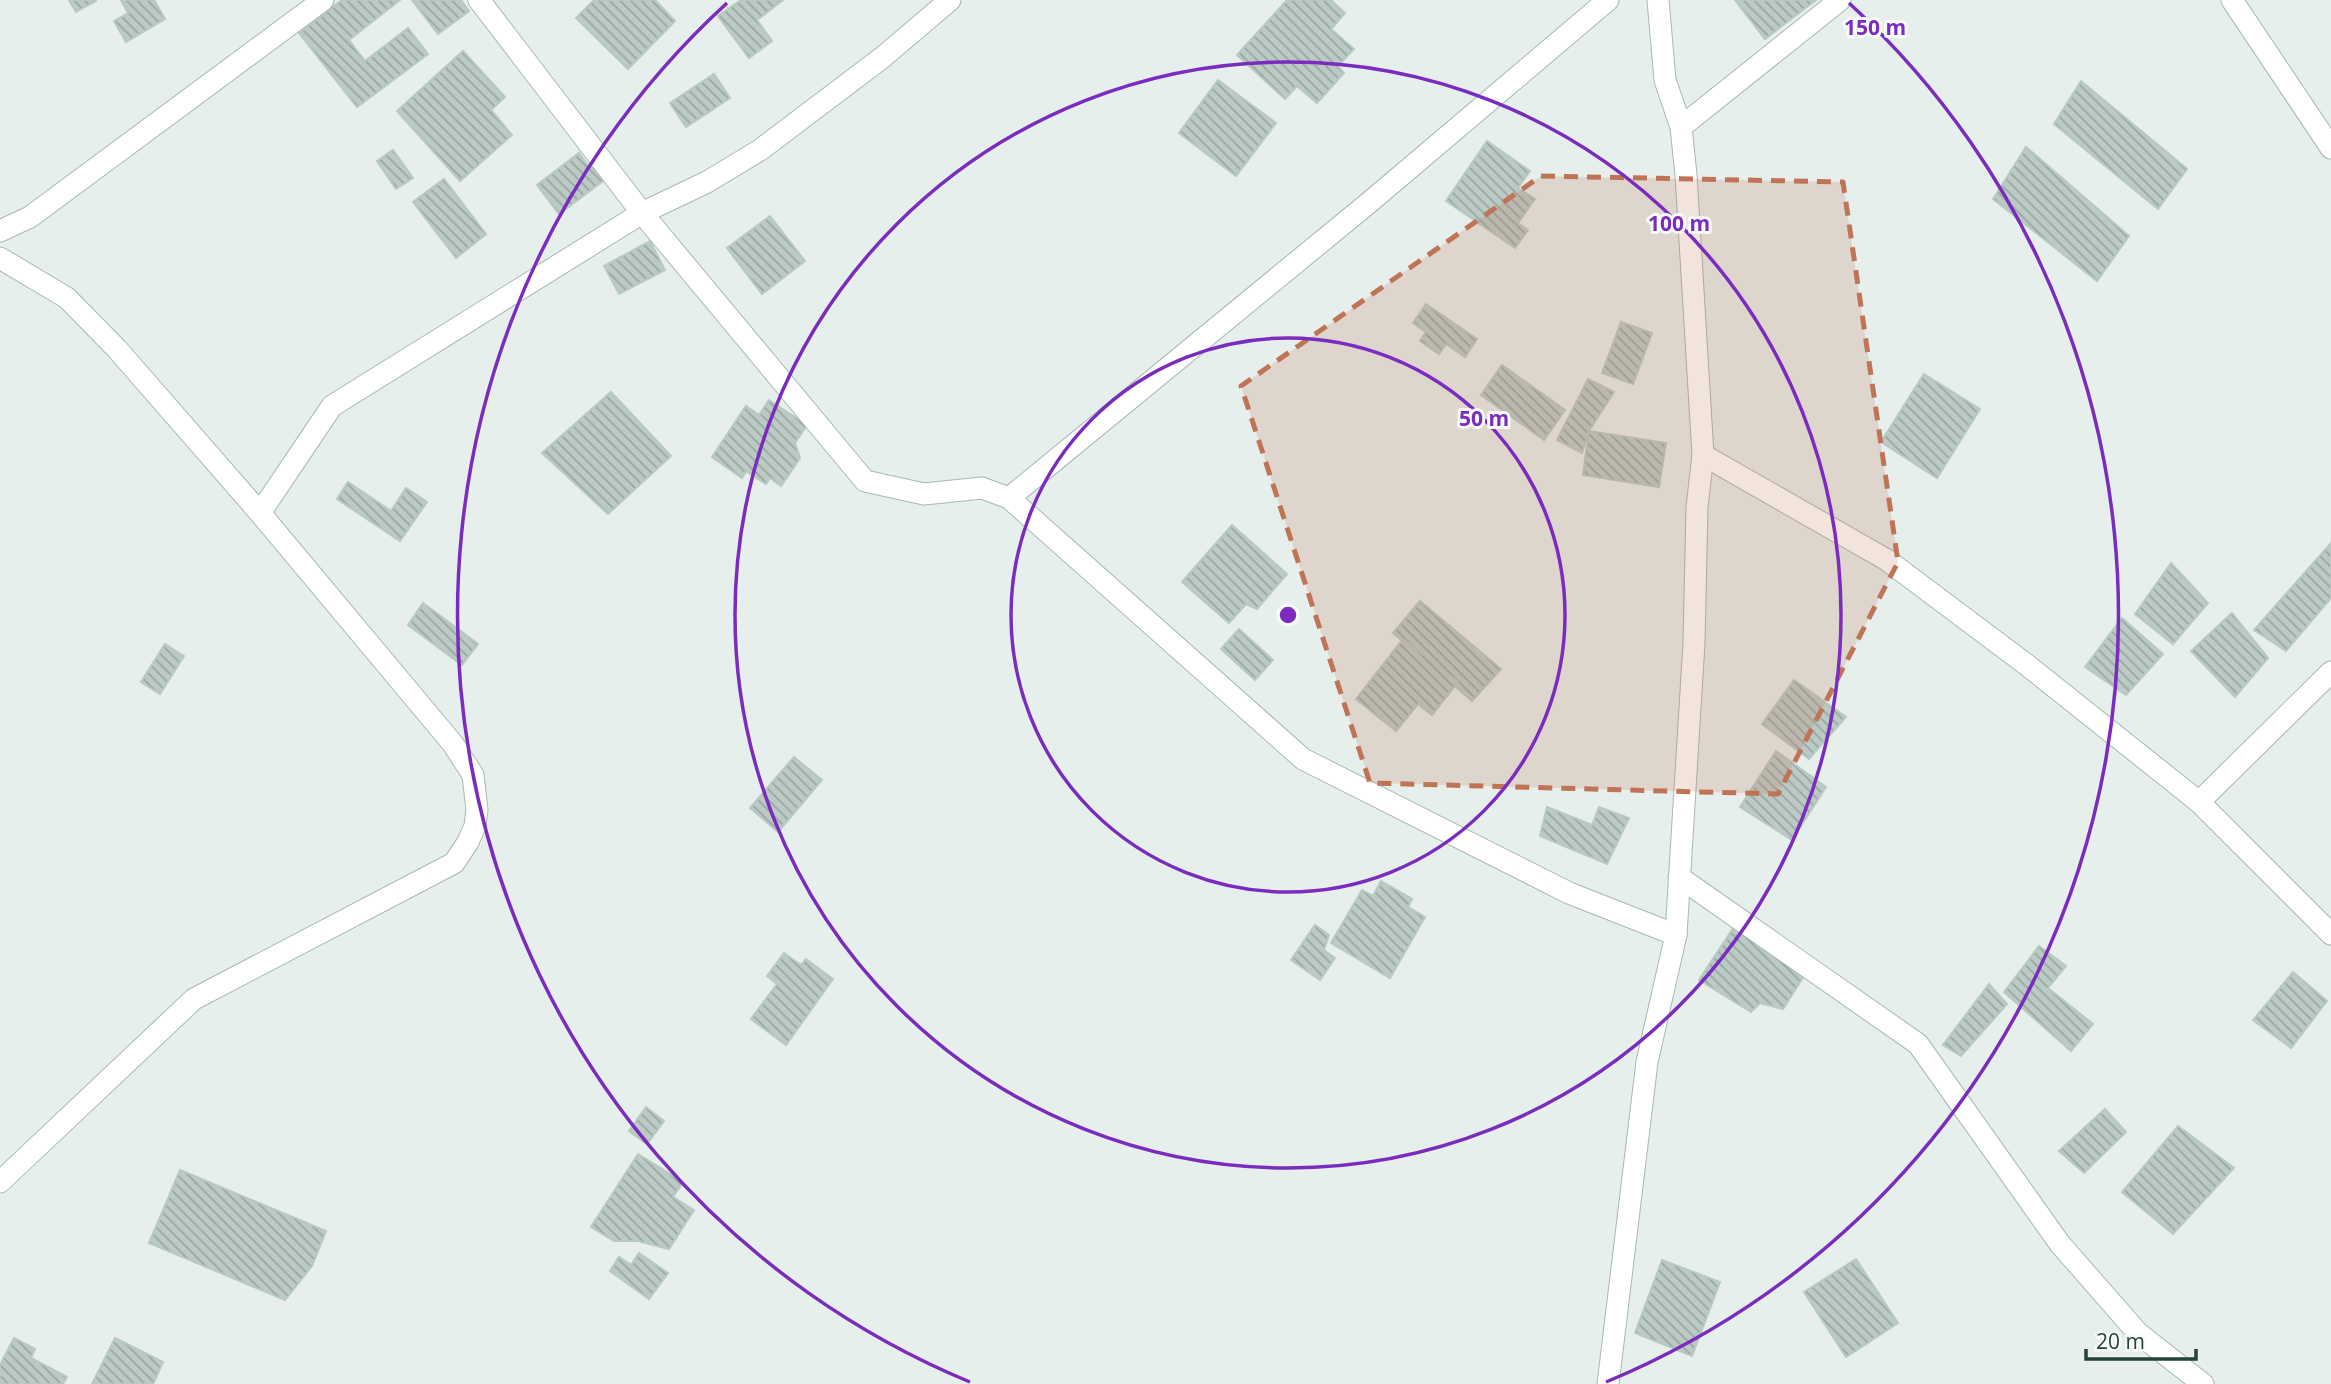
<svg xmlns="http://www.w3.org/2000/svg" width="2331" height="1384" font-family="'Open Sans',sans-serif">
<defs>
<pattern id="building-back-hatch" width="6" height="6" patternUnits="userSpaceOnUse" patternTransform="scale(1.75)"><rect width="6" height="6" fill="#bbcac4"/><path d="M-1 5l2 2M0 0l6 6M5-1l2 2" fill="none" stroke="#98a6a0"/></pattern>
</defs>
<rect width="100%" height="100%" fill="#e6efeb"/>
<g fill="url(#building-back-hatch)" stroke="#b8c9c2" stroke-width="2">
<path d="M69 0H96V1L76 12Z"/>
<path d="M121 0H154L165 19 126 42 114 21 128 13Z"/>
<path d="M342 0H400L349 40 365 61 408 28 428 54 357 107 299 33Z"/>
<path d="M412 0H461L469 11 438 34Z"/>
<path d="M594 0H655L675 21 628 69 576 18Z"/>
<path d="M741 0H783L757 20 772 41 749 58 718 16Z"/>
<path d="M1287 0H1331L1345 13 1331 29 1354 49 1338 66 1344 73 1317 103 1297 86 1285 99 1237 55Z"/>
<path d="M1735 0H1816L1765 39Z"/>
<path d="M463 51 505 97 491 110 512 135 460 181 397 111Z"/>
<path d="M714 74 730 98 686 127 670 103Z"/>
<path d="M1218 80 1276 123 1236 176 1179 133Z"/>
<path d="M2081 81 2187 169 2158 209 2054 124Z"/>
<path d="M1487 141 1530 171 1518 188 1535 199 1518 223 1528 230 1515 248 1446 201Z"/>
<path d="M2026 147 2129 236 2097 281 1993 199Z"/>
<path d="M393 150 413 178 396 189 377 161Z"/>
<path d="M579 153 589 167 603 156 615 172 559 214 537 185Z"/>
<path d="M444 179 486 234 456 258 413 202Z"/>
<path d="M770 216 805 261 762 294 727 248Z"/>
<path d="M650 241 665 270 619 294 604 266Z"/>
<path d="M1426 304 1477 339 1465 357 1446 344 1439 354 1420 341 1426 332 1413 323Z"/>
<path d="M1621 322 1652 333 1633 384 1602 373Z"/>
<path d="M1502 365 1565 410 1544 440 1481 395Z"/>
<path d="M1924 374 1980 409 1937 478 1881 442Z"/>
<path d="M1588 379 1614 392 1589 431 1582 453 1557 440Z"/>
<path d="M611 392 671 456 608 514 542 453Z"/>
<path d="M769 400 807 425 795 443 800 458 781 486 770 478 766 484 746 471 742 478 712 457 746 406 759 415Z"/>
<path d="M1589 431 1666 443 1659 487 1583 475Z"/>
<path d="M348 482 391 511 406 488 427 502 400 541 337 499Z"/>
<path d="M1232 525 1287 574 1257 609 1246 604 1229 623 1182 582Z"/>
<path d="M2331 543V598L2286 651 2254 630Z"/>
<path d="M2171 563 2208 603 2173 644 2135 614Z"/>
<path d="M1420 601 1501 669 1472 701 1393 633Z"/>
<path d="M423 603 478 644 462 665 408 625Z"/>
<path d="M2232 613 2268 658 2235 697 2191 651Z"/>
<path d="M2122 618 2163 654 2126 695 2085 667Z"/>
<path d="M1239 629 1273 660 1255 680 1221 649Z"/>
<path d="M1403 639 1458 682 1432 715 1418 704 1396 731 1356 699Z"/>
<path d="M165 644 184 656 160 694 141 682Z"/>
<path d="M1794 680 1846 717 1809 759 1762 724Z"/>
<path d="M1776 751 1826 787 1792 840 1740 807Z"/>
<path d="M794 757 822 780 778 832 750 808Z"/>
<path d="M1547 807 1592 825 1599 807 1629 818 1607 864 1540 836Z"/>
<path d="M1381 881 1412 899 1408 907 1425 917 1390 978 1331 943 1362 890 1373 896Z"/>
<path d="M1736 924 1807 971 1783 1009 1760 1003 1751 1012 1699 980Z"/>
<path d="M1315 925 1329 935 1324 950 1335 958 1320 980 1291 960Z"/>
<path d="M2039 946 2066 966 2048 988 2093 1024 2071 1051 2004 992Z"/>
<path d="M784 953 801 965 806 959 833 979 786 1045 751 1019 777 984 767 976Z"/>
<path d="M2293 972 2327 1001 2291 1048 2253 1020Z"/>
<path d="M1989 984 2007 1004 1961 1056 1943 1045Z"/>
<path d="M646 1107 664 1121 647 1144 629 1131Z"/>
<path d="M2105 1109 2126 1132 2084 1173 2059 1151Z"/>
<path d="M2178 1126 2234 1168 2173 1234 2122 1192Z"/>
<path d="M638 1154 683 1182 673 1197 694 1210 669 1249 638 1241H614L591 1227Z"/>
<path d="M180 1170 326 1231 312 1266 285 1300 149 1243Z"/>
<path d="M639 1253 668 1273 649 1299 610 1271 619 1257 631 1265Z"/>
<path d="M1856 1259 1898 1323 1846 1357 1804 1292Z"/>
<path d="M1662 1260 1720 1282 1692 1356 1635 1333Z"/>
<path d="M14 1338 35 1349 31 1358 67 1377 63 1384H0V1365Z"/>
<path d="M115 1338 163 1362 153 1384H92Z"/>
</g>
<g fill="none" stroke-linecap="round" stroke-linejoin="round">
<defs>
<g id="minor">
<path d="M479 0 642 213 865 481 924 494 982 488 1009 498 1303 759 1569 893 1676 935"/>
<path d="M2232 0 2331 148"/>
<path d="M1681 127 1840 0"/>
<path d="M0 231 30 217 323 0"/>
<path d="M0 258 67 298 117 349 260 513 453 744 473 775 477 810 475 826 468 842 454 863 194 999 0 1182"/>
<path d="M1703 455 1887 560 2027 665 2199 802 2331 934"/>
<path d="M1009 498 1371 201 1608 0"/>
<path d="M260 513 332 406 642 213 707 182 760 150 883 57 950 0"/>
<path d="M2199 802 2331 672"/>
<path d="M1679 877 1918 1044 2060 1244 2138 1333 2203 1384"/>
<path d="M1608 1384 1647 1062 1676 935 1694 643 1697 507 1703 455 1686 175 1681 127 1665 80 1658 0"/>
</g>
</defs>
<use href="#minor" stroke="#a8b8b2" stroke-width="23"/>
<use href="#minor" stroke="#fff" stroke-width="21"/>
</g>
<path fill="#c07456" fill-opacity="0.2" stroke="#c07456" stroke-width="5" stroke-dasharray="14 9" stroke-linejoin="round" d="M1541 176 1843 182 1898 562 1778 794 1370 783 1241 386Z"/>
<g fill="none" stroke="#7b2cbf" stroke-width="3.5">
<circle cx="1288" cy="615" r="277"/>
<circle cx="1288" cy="615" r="553"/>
<path d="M970 1382A830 830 0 0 1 727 3M1849 3A830 830 0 0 1 1606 1382"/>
</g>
<circle cx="1288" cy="615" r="10" fill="#7b2cbf" stroke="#f7fbf9" stroke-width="3.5"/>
<g font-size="21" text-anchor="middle" font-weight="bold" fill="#7b2cbf" stroke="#f7fbf9" stroke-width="6" stroke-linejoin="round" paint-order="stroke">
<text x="1875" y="35">150 m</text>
<text x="1679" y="231">100 m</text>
<text x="1484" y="426">50 m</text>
</g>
<path d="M2086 1349v10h110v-10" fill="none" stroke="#24423a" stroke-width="3.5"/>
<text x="2096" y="1349" font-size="21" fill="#24423a" stroke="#f7fbf9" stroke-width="5" paint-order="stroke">20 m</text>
</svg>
